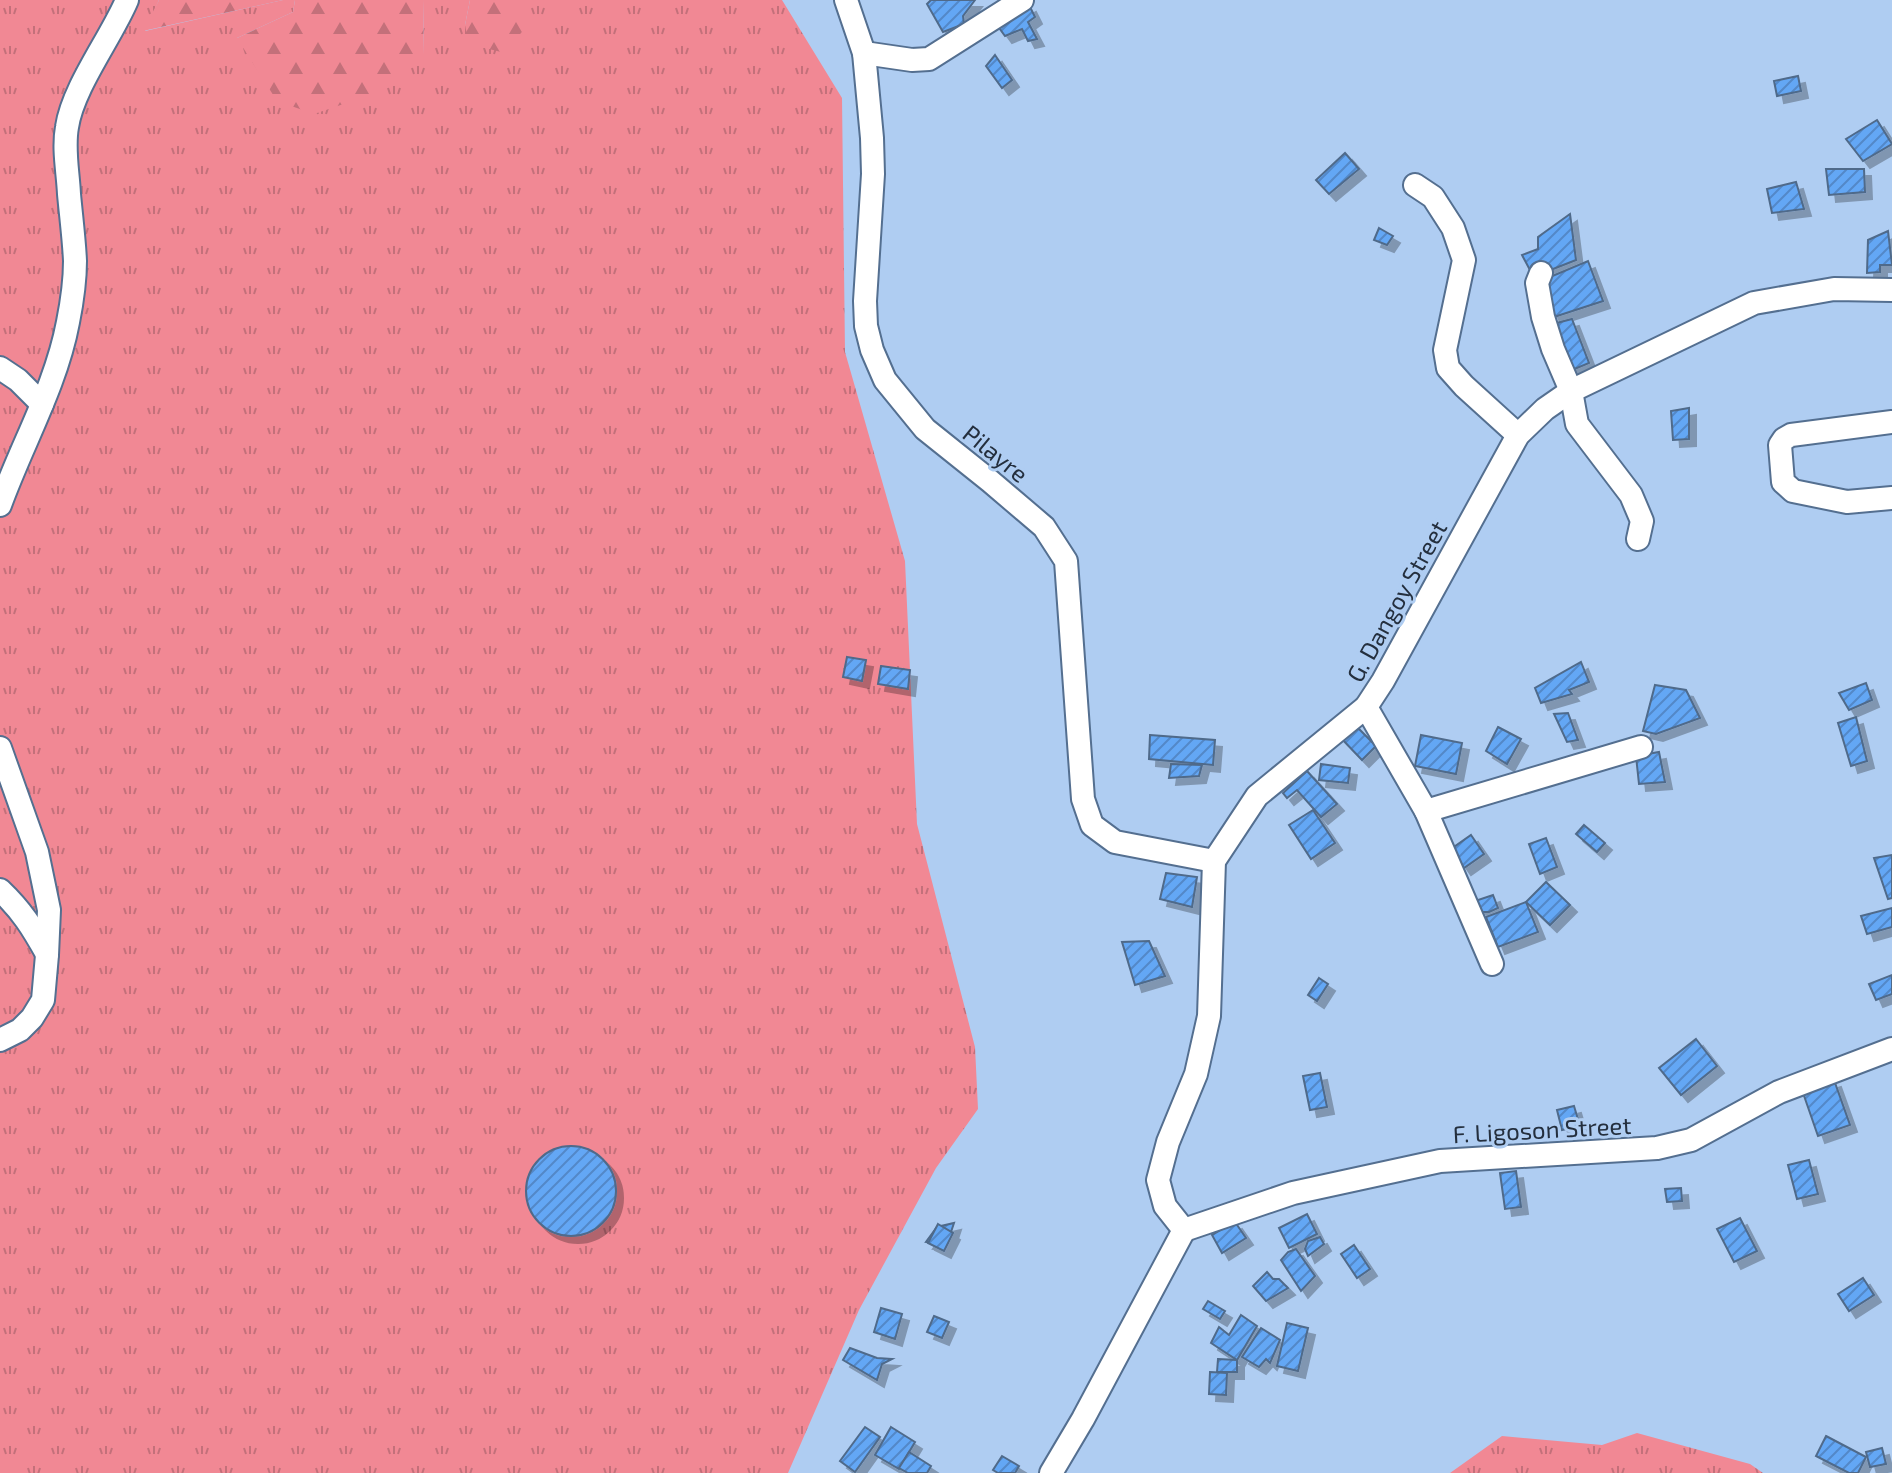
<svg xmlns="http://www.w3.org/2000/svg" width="1892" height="1473" font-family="'Exo 2',sans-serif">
<defs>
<pattern id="grass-tufts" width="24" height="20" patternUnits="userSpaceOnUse" patternTransform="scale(2)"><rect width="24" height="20" fill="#f18894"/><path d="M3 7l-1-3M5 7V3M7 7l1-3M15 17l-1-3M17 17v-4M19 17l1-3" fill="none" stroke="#c3707a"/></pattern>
<pattern id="forest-firs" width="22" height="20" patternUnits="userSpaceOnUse" patternTransform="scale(2)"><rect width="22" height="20" fill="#f18894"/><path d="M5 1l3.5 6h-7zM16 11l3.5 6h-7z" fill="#c3707a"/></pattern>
<pattern id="building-hatch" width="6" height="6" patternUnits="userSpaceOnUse" patternTransform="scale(2)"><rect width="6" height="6" fill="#64a7f5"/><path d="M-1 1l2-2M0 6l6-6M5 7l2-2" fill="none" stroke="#5288c8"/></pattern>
<filter id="shadow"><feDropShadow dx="7" dy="7" stdDeviation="0" flood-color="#0004"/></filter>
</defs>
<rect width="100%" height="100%" fill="#afcdf2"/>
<g fill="url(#grass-tufts)">
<path d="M0 0H159L145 31 283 0H295L293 12 237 38 423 54 424 0H470L465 25 529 23V0H782L842 98 845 352 905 561 917 824 975 1047 978 1109 936 1168 859 1310 788 1473H0Z"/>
<path d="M1637 1433 1750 1464 1763 1473H1450L1502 1436 1602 1445Z"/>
</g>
<g fill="url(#forest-firs)">
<path d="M159 0H283L143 31Z"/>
<path d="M295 0H424L423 54 373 94 314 114 277 101 237 38 293 12Z"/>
<path d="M470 0H529V23L505 53 469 44 465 25Z"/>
</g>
<g fill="url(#building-hatch)" stroke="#4f6a8a" stroke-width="2" filter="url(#shadow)">
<path d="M931 0H975L963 16 964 24 943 32 927 4Z"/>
<path d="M1029 5 1035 17 1028 22 1037 39 1028 41 1022 29 1005 36 997 25Z"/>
<path d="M995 55 1012 80 1002 88 986 66Z"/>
<path d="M1798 76 1801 91 1777 96 1774 81Z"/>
<path d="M1877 120 1892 144 1863 161 1846 139Z"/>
<path d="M1345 153 1359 169 1329 194 1316 180Z"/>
<path d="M1826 169H1864L1865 192 1829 195Z"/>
<path d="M1796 182 1804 209 1772 213 1767 189Z"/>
<path d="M1570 214 1576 260 1548 271 1531 272 1522 255 1538 249V237Z"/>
<path d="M1379 228 1393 236 1387 245 1374 240Z"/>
<path d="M1888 231 1892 265H1880V272L1867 273 1868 240Z"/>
<path d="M1588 261 1603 301 1554 317 1538 282Z"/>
<path d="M1572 319 1589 363 1565 373 1549 325Z"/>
<path d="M1689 408V439L1673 440 1671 411Z"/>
<path d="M847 657 866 660 862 681 843 677Z"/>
<path d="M1581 662 1589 682 1569 690 1572 694 1541 703 1535 688Z"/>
<path d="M881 666 910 670 908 689 878 684Z"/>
<path d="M1866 683 1872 700 1849 710 1839 693Z"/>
<path d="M1655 685 1686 690 1700 718 1656 734 1643 731Z"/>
<path d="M1568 713 1578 740 1567 742 1554 714Z"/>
<path d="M1856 717 1867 761 1851 766 1838 723Z"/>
<path d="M1353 723 1376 746 1362 760 1339 736Z"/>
<path d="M1498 727 1521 739 1507 764 1486 751Z"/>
<path d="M1150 735 1215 740 1213 765 1149 759Z"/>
<path d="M1421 735 1462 743 1456 774 1415 766Z"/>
<path d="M1659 752 1665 782 1639 784 1636 756Z"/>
<path d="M1171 764 1202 765 1199 776 1169 778Z"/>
<path d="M1321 764 1350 768 1348 783 1319 780Z"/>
<path d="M1307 771 1337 804 1321 817 1297 790 1287 798 1283 793Z"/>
<path d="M1313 810 1335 843 1311 859 1289 825Z"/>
<path d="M1584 825 1605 843 1597 852 1576 834Z"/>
<path d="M1471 835 1484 854 1464 868 1451 849Z"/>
<path d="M1546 838 1557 867 1540 874 1529 844Z"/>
<path d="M1892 855V898L1888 899 1874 858Z"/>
<path d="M1166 873 1197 877 1192 907 1160 899Z"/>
<path d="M1546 882 1570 905 1550 925 1526 902Z"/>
<path d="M1493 895 1498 908 1489 912H1482L1475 901Z"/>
<path d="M1526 902 1538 932 1498 947 1486 917Z"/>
<path d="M1892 908V927L1867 934 1861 916Z"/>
<path d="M1149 941 1165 976 1135 985 1122 942Z"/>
<path d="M1892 975V994L1876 1000 1869 984Z"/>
<path d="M1319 978 1328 984 1317 1001 1308 995Z"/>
<path d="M1696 1039 1717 1066 1681 1095 1659 1068Z"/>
<path d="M1320 1073 1327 1107 1310 1110 1303 1076Z"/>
<path d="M1834 1080 1850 1125 1818 1136 1802 1090Z"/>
<path d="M1574 1106 1580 1126 1562 1130 1557 1110Z"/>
<circle cx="571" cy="1191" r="45"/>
<path d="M1809 1160 1818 1194 1797 1199 1788 1165Z"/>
<path d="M1516 1171 1521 1207 1505 1209 1500 1173Z"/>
<path d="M1681 1188 1682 1201 1667 1202 1665 1189Z"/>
<path d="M1307 1214 1317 1234 1289 1248 1279 1228Z"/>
<path d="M1740 1218 1757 1251 1734 1262 1717 1229Z"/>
<path d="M1235 1222 1246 1238 1222 1253 1212 1235Z"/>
<path d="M954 1223 947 1244 926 1242 937 1227Z"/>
<path d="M938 1224 953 1233 944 1251 928 1243Z"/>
<path d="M1320 1237 1324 1244 1308 1256 1305 1249 1308 1241Z"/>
<path d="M1354 1245 1370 1269 1357 1278 1341 1254Z"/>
<path d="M1296 1249 1315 1276 1301 1291 1281 1260 1288 1252Z"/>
<path d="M1267 1272 1273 1279H1279L1288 1288 1266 1301 1253 1286Z"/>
<path d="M1863 1278 1874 1295 1849 1311 1838 1294Z"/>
<path d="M1208 1301 1225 1311 1220 1319 1203 1309Z"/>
<path d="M881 1308 902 1314 895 1339 874 1332Z"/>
<path d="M1241 1315 1257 1326 1237 1360 1211 1343 1219 1327 1229 1335Z"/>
<path d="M934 1316 949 1322 942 1338 927 1332Z"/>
<path d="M1287 1323 1308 1328 1298 1371 1277 1366Z"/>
<path d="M1261 1328 1280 1340 1270 1363 1266 1359 1259 1367 1242 1357Z"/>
<path d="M850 1348 877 1358 892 1359 882 1364 877 1380 843 1360Z"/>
<path d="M1218 1359 1237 1360V1372H1217Z"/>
<path d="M1210 1372 1227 1373 1226 1395 1209 1394Z"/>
<path d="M865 1427 880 1437 855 1472 840 1461Z"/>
<path d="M891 1427 915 1442 899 1469 875 1455Z"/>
<path d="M1826 1436 1866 1457 1858 1473H1849L1816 1456Z"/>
<path d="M1882 1448 1886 1464 1870 1467 1866 1452Z"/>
<path d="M909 1452 931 1466 927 1473H908L899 1468Z"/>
<path d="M1002 1456 1019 1466 1015 1473H998L993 1470Z"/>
</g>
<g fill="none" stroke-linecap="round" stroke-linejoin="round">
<defs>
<g id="minor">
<path d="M846 0 864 53 872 138 873 174 865 301 866 326 872 350 885 380 925 429 990 481 1044 527 1066 561 1083 799 1092 825 1115 842 1214 861"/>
<path d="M864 53 912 60 929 59 1022 0"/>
<path d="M1415 185 1433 197 1453 228 1464 260 1445 350 1448 368 1464 386 1518 435"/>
<path d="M1541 273 1537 283 1543 317 1553 349 1571 391 1577 424 1631 495 1642 521 1638 539"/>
<path d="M0 368 18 380 42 404"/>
<path d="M1892 422 1791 435 1784 439 1780 445 1783 482 1793 491 1847 502 1892 498"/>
<path d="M0 505C22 444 56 386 68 322 72 302 75 281 75 261 74 239 71 216 69 194 68 172 63 149 67 127 73 87 111 38 127 0"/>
<path d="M1366 707 1426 811 1492 964"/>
<path d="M0 748 37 852 49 910 47 955 43 1000 32 1018 20 1030 0 1040"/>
<path d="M1426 811 1641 747"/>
<path d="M0 890C22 911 32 927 47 954"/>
<path d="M1184 1230 1165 1206 1158 1180 1168 1142 1196 1074 1209 1016 1214 861 1257 796 1366 707 1383 681 1518 435 1545 409 1571 391 1754 303 1834 289 1892 290"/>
<path d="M1184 1230 1293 1193 1440 1161 1657 1148 1691 1140 1779 1092 1892 1049"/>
<path d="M1051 1473 1083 1419 1184 1230"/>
</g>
</defs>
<use href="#minor" stroke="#546f90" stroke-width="26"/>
<use href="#minor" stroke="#fff" stroke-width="22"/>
</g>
<g text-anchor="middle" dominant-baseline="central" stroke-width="6" stroke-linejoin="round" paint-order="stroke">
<g font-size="24" fill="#242f3e" stroke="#afcdf2">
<text transform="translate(996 453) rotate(39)">Pilayre</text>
<text transform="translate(1396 601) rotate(-61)">G. Dangoy Street</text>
<text transform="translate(1542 1129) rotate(-3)">F. Ligoson Street</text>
</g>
</g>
</svg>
